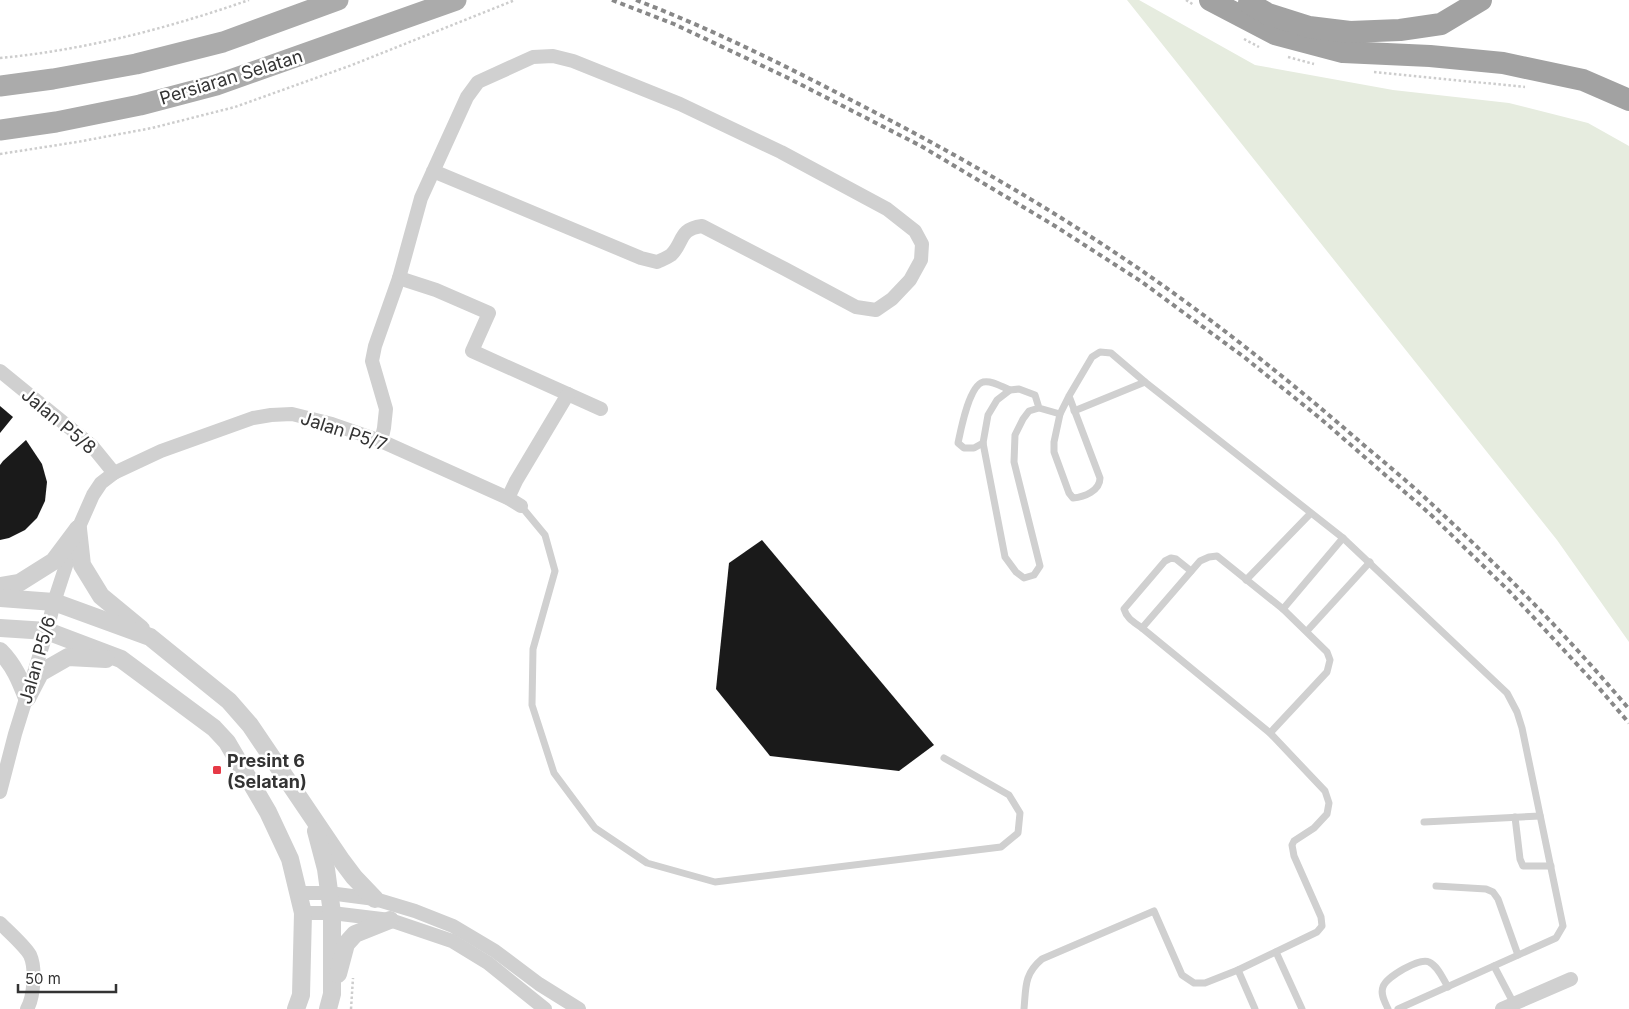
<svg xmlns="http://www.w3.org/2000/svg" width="1629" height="1009" font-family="Inter,sans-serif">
<rect width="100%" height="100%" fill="#fff"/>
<path fill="#e6ecdf" d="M1127 0H1139L1255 65 1393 90 1509 103 1588 123 1629 146V642L1557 540Z"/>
<g fill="#1a1a1a">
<path d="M0 406 13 417 0 433Z"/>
<path d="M26 440 42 464 47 482 45 501 37 518 25 530 9 538 0 540V465L3 461Z"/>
<path d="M762 540 934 745 899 771 770 756 716 689 729 563Z"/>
</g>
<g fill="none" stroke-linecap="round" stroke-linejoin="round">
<g stroke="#cdcdcd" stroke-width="2.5" stroke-dasharray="2.5 2.5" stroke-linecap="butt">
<path d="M1186 0 1194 5"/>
<path d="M1244 39 1259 47"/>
<path d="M1288 57 1314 64"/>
<path d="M0 58C85 50 169 28 249 0"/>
<path d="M1374 72 1525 87"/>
<path d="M0 154 77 142 152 128 235 107 352 65 515 0"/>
<path d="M351 1009 353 978"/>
</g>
<g stroke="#d0d0d0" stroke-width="7">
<path d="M1069 396 1100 478C1100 491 1084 497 1073 498L1069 493 1054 452V442L1060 414 1069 396 1092 357 1100 352 1111 353 1145 382 1343 538 1507 693 1517 712 1522 728 1563 926 1556 938 1398 1009"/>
<path d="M1039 408 1035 395 1019 389 1010 390 997 400 988 415 983 443 1005 557 1016 572 1024 578 1034 575 1040 566 1014 462 1015 435 1023 419 1029 411 1039 408 1060 414"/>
<path d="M1074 411 1145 382"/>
<path d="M983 443 974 448H964L958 443C961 429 969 386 983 382 992 380 1002 387 1010 390"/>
<path d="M521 506 545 535 555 571 533 649 532 705 554 773 595 828 647 863 715 882 1001 847 1018 833 1020 813 1009 795 944 758"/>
<path d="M1246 580 1310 514"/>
<path d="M1283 609 1343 538"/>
<path d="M1142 628 1200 561 1209 557 1217 556 1283 609 1327 652 1330 660 1327 672 1270 733"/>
<path d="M1307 631 1370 562"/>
<path d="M1515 817 1520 859 1523 866H1551"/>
<path d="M1424 822 1540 816"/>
<path d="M1436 886 1486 889 1493 892 1498 899 1518 955"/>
<path d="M1276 952 1302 1009"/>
<path d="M1494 966 1514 1004"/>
<path d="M1238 970 1255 1009"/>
<path d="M1024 1009C1026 987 1024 974 1042 959L1154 911 1182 975 1194 983H1205L1238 970 1317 932 1322 926 1321 917 1294 856 1292 845 1294 841 1314 828 1327 814 1329 803 1325 791 1270 733 1142 628C1134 622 1127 619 1124 609L1165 561 1171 558 1176 559 1191 571"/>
<path d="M1388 1009C1385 1002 1380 994 1383 987 1386 977 1420 957 1429 962 1438 966 1443 979 1448 987"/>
</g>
<g stroke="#d0d0d0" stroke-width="14">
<path d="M399 278 436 290 489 313 472 351 601 409"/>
<path d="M0 371 92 446 114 473"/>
<path d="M381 441 384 428 386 409 372 361 375 346 399 278 421 198 467 97 478 82 533 57 553 56 573 61 680 104 781 152 887 209 915 231 922 244 921 260 910 280 892 299 876 310 856 307 785 269 702 226C678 229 684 243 671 255 667 258 661 260 657 262L641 258 433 171"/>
<path d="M508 498 516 481 568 394"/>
<path d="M0 792 15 734 47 631 54 602 78 529 93 495 101 483 114 473 161 451 253 418 271 415 292 414 332 424 381 441 508 498 521 506"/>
<path d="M299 893H329L375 899 415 911 453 926 495 951 539 984 579 1009"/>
<path d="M303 913H332L390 920 452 941 488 963 545 1009"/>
<path d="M0 923C8 931 25 946 30 955 36 968 34 997 27 1009"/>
<path d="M1502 1009 1571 979"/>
</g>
<g stroke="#d0d0d0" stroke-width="18">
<path d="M78 529 82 565 101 596 141 629"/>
<path d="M0 586 19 583 54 561 78 529"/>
<path d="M0 598 54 602 150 637 229 701 250 725 342 861 354 877 375 899"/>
<path d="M0 628 47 631 121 659 214 728 227 742 268 812 290 859 303 913 301 995 296 1009"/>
<path d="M0 651C14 665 20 680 27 698"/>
<path d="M27 698 40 673 68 657 106 659"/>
<path d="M316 831 326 869 332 913V994L328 1009"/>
<path d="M338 974 346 944 355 934 390 920"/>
</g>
<g stroke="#ababab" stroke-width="21">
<path d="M0 86 53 79 136 64 223 42 338 0"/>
<path d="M0 130 56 122 140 105 216 85 456 0"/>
</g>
<g stroke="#a2a2a2" stroke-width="22">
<path d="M1210 0 1275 34 1343 52 1430 56 1503 63 1583 80 1629 100"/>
<path d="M1249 3 1268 14 1309 27 1350 32 1400 30 1441 24 1481 0"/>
</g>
<g stroke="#888" stroke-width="4" stroke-dasharray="5 4" stroke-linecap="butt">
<path d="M612 0 674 24 786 77 921 146 1055 226 1142 282 1244 357 1321 419 1430 514 1510 592 1599 688 1629 723"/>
<path d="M636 0C709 28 780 63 849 99 951 151 1053 209 1148 275 1224 328 1296 386 1366 447 1390 467 1414 487 1436 508 1504 571 1569 638 1629 709"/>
</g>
</g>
<rect fill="#e63946" stroke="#fff" stroke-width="2" x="212" y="765" width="10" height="10" rx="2.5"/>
<g text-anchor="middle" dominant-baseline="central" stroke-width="5" stroke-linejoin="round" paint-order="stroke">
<g font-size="18" fill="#333" stroke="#fff">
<text transform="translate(231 77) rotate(-17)">Persiaran Selatan</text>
<text transform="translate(59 421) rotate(40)">Jalan P5/8</text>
<text transform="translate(344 431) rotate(18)">Jalan P5/7</text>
<text transform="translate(37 660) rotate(-74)">Jalan P5/6</text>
</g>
<g font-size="18" font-weight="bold" fill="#333" stroke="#fff" text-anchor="start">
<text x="227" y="760">Presint 6<tspan x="227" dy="21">(Selatan)</tspan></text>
</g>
</g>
<path d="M18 984v8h98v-8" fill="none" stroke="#333333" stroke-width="2.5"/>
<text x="25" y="984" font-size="15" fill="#333333" stroke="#ffffff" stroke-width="4" paint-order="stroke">50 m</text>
</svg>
